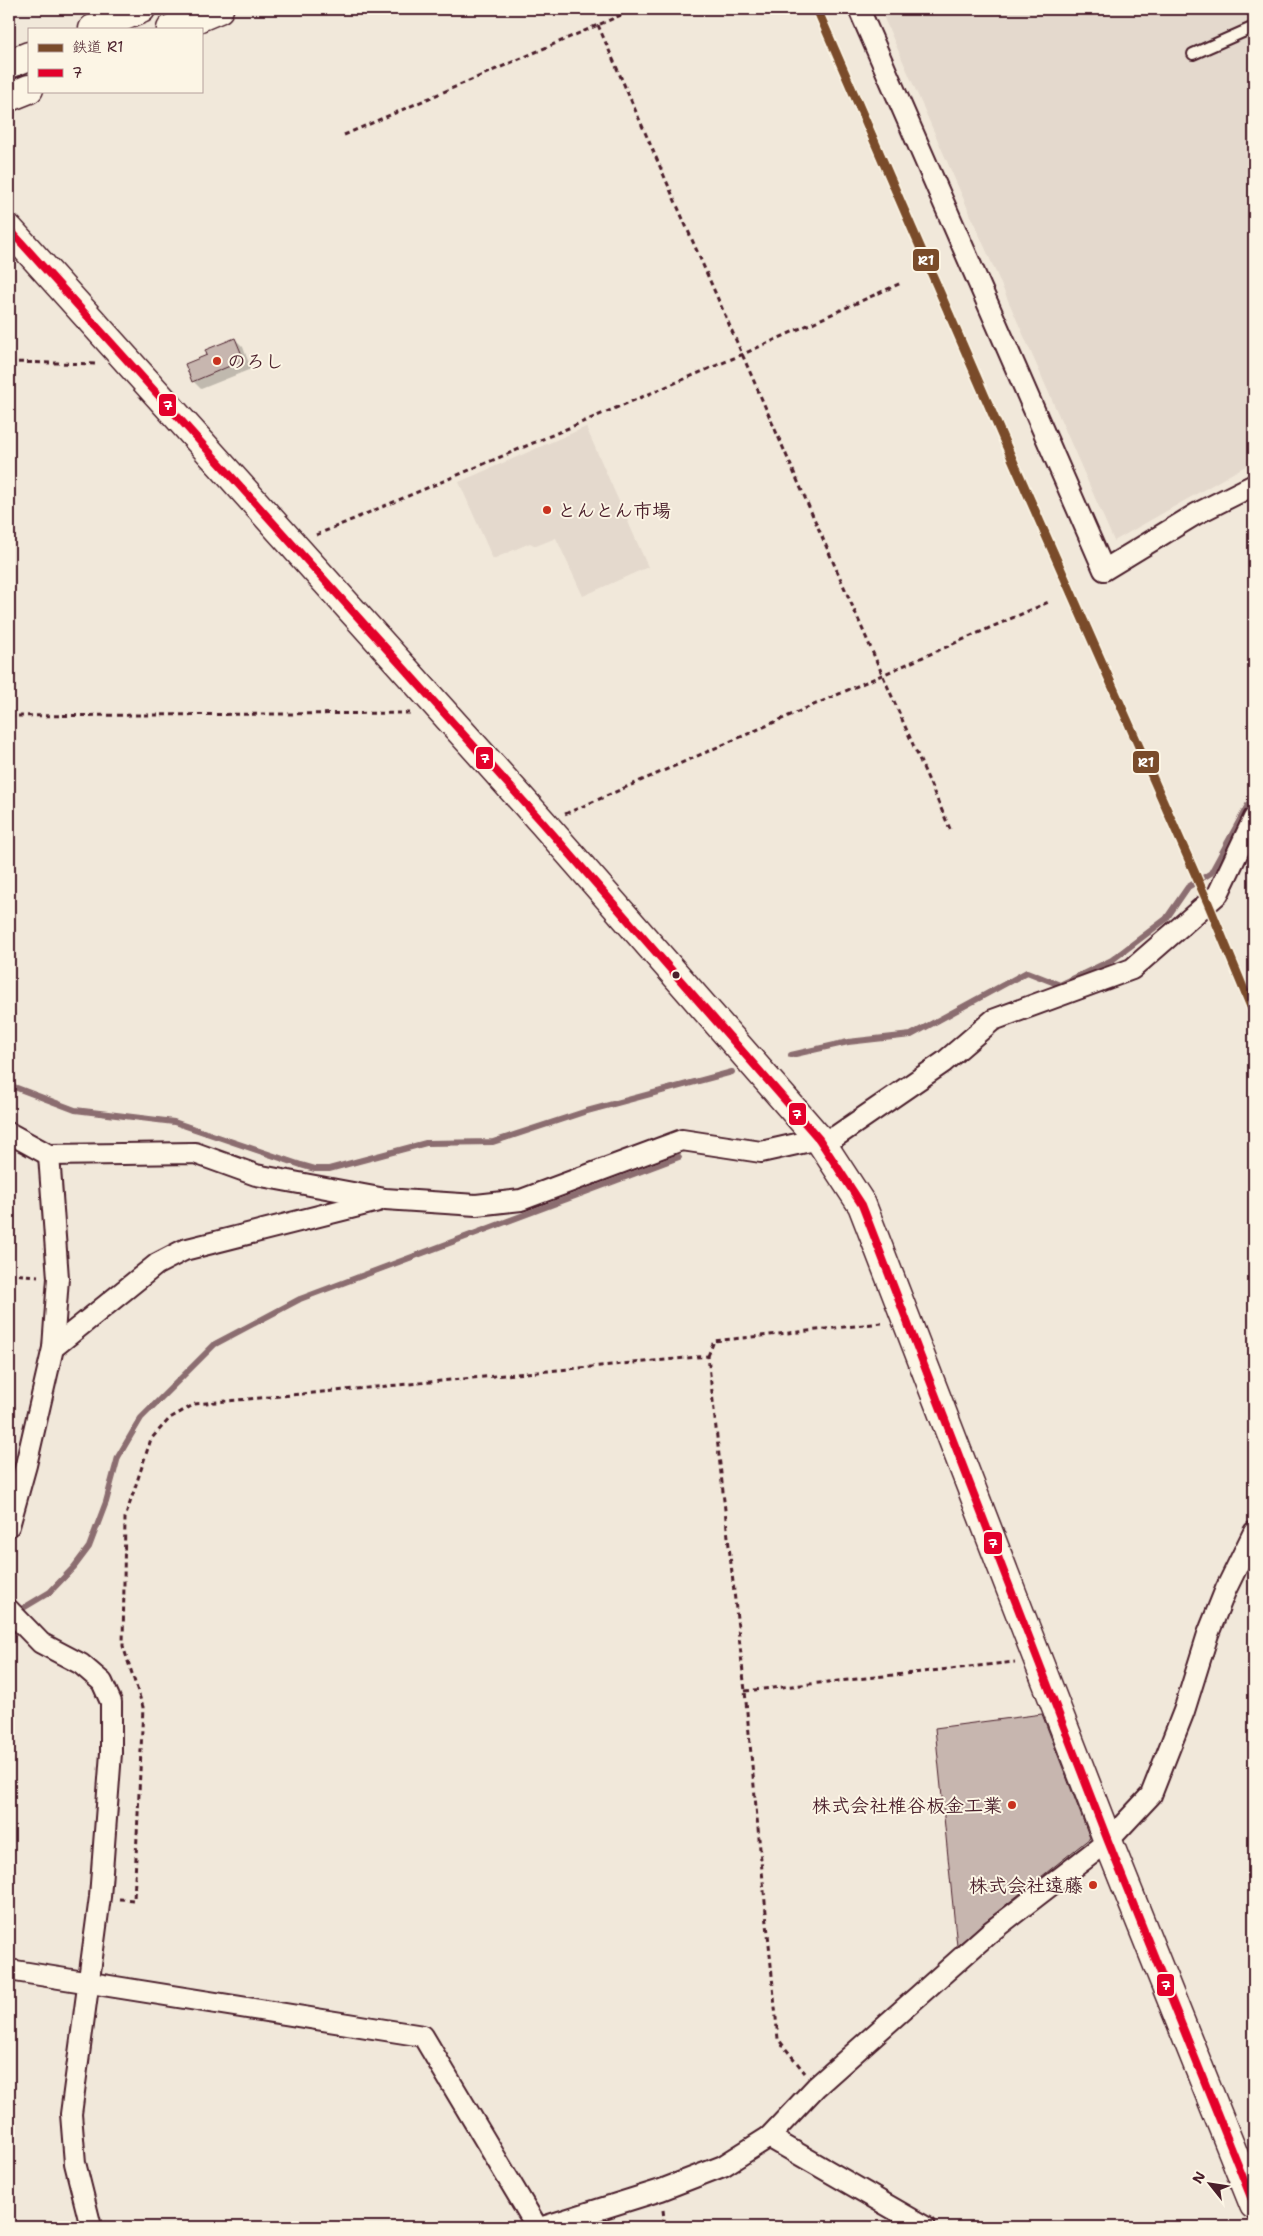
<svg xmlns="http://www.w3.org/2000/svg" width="1263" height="2236" font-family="'Shantell Sans','Klee One',sans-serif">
<rect width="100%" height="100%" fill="#f1e8da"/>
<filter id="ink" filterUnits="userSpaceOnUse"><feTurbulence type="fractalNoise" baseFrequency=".02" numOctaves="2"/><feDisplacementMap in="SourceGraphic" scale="10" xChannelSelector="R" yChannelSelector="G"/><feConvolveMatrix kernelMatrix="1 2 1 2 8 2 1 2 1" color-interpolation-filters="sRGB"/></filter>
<g filter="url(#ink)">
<g fill="#e4d9cd">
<path d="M880 9H1254V461L1114 541Z"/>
<path d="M586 427 648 567 583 596 556 538 536 546 530 543 493 559 459 482Z"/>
</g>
<g fill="#0003">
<path d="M235 339 243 347 251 369 201 389 193 381Z"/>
<path d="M1042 1716 1055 1729 1102 1852 971 1957 958 1945 936 1729Z"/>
</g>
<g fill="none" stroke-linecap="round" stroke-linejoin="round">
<g stroke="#8b6d6f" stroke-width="6">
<path d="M791 1055 848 1042 911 1035 1027 972 1060 985 1112 960 1166 919 1188 887 1211 873 1254 794"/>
<path d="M9 1085 75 1110 174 1122 301 1165 315 1169H329L426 1143 493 1142 587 1111 732 1072"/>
<path d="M15 1613 50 1592 74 1567 89 1547 106 1502 118 1457 141 1418 215 1344 300 1299 679 1157"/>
</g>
</g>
<g fill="#c7b6af" stroke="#4a1f2b">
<path d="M235 338 244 360 192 382 185 364 207 355 205 350Z"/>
<path d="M1042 1714 1090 1838 982 1924 957 1946 935 1728Z"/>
</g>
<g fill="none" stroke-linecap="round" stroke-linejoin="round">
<defs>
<path id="lane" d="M1193 54 1254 27"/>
<g id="street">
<path d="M859 9 1104 570 1196 514 1254 485"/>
<path d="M9 1133 49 1155 195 1153 256 1175 385 1199 476 1205 521 1200 682 1140 761 1152 819 1139 835 1137 944 1062 993 1020 1132 969 1218 894 1254 818"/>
<path d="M53 1348 157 1264 184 1250 378 1201"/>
<path d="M9 1526 26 1465 53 1348 58 1278 49 1155"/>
<path d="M9 1610 41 1643 81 1664 102 1682 111 1702V1753L100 1897 71 2114 75 2163 91 2227"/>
<path d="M9 1970 423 2036 537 2227"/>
<path d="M769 2137 925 2227"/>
<path d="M543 2227 661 2190 723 2166 769 2137 816 2087 989 1933 1108 1841 1151 1795 1184 1711 1208 1634 1226 1589 1254 1532"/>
</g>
<g id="highway">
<path d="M93 29 141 9"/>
<path d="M171 29 219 9"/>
<path d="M9 64 29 56"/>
<path d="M9 97 29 89"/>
<path d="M9 229 543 823 819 1139 862 1205 1108 1841 1254 2205"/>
</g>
</defs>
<use href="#lane" stroke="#4a1f2b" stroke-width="14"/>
<use href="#street" stroke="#4a1f2b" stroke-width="24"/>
<use href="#highway" stroke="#4a1f2b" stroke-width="31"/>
<g stroke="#4a1f2b" stroke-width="3" stroke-dasharray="5 4" stroke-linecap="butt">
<path d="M598 25 950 829"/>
<path d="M344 135 635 9"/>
<path d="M9 362 98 364"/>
<path d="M316 535 741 355 901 283"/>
<path d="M9 716 412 713"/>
<path d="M565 814 1051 601"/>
<path d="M9 1274 38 1276"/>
<path d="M708 1356 714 1341 882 1323"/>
<path d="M745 1691 1015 1662"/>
<path d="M119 1899 134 1900 143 1707 123 1646 125 1518 151 1439 170 1418 195 1404 708 1356 745 1691 778 2039 805 2073"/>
<path d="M663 2210 665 2227"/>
</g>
<use href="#lane" stroke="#fcf5e5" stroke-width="10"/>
<use href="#street" stroke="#fcf5e5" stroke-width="20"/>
<use href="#highway" stroke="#fcf5e5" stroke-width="28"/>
<defs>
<path id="bus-1" d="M9 229 543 823 819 1139 862 1205 1108 1841 1254 2205"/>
</defs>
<use href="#bus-1" stroke="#fcf5e5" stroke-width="11"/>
<use href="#bus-1" stroke="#e4002b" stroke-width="8"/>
<defs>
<path id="rail-1" d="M817 9 1006 445 1208 903 1254 1014"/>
</defs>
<use href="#rail-1" stroke="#fcf5e5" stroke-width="12"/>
<use href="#rail-1" stroke="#7a4b2a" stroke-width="9"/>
</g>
</g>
<g fill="#c8321e" stroke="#fcf5e5" stroke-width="2">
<circle cx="217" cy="361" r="5"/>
<circle cx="547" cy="510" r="5"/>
<circle cx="1012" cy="1805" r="5"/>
<circle cx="1093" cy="1885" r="5"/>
</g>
<circle fill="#4a1f2b" stroke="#fcf5e5" stroke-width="2" cx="676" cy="975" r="4.5"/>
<g text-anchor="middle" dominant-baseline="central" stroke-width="4" stroke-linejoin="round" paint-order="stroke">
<g font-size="19" font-weight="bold" fill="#4a1f2b" stroke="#fcf5e5" text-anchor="start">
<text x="227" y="361">のろし</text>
<text x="557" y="510">とんとん市場</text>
<text x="1002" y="1805" text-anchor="end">株式会社椎谷板金工業</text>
<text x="1083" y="1885" text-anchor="end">株式会社遠藤</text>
</g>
</g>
<g stroke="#fcf5e5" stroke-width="2">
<rect x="912" y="248" width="28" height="24" rx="5" fill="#7a4b2a"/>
<rect x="158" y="393" width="19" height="24" rx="5" fill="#e4002b"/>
<rect x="475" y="746" width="19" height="24" rx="5" fill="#e4002b"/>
<rect x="1132" y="750" width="28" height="24" rx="5" fill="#7a4b2a"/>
<rect x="788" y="1102" width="19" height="24" rx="5" fill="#e4002b"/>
<rect x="983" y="1531" width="20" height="24" rx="5" fill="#e4002b"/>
<rect x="1156" y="1973" width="19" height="24" rx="5" fill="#e4002b"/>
</g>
<g font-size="14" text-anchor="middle" font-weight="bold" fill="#fff">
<text x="926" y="265">R1</text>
<text x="168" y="410">7</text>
<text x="485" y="763">7</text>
<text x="1146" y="767">R1</text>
<text x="797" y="1119">7</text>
<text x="993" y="1548">7</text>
<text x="1166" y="1990">7</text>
</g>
<rect width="1263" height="2236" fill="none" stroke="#fcf5e5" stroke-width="30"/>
<rect x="15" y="15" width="1233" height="2206" fill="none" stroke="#4a1f2b" stroke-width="2" filter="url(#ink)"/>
<rect x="28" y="28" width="175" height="65" fill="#fcf5e5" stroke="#b59f9b"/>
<rect x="38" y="44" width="25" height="8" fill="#7a4b2a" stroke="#b59f9b"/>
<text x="72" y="52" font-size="15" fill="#4a1f2b">鉄道 R1</text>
<rect x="38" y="69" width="25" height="8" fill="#e4002b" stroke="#b59f9b"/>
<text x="72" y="78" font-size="15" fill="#4a1f2b">7</text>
<g transform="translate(1210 2184) rotate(300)" stroke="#fcf5e5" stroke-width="4" paint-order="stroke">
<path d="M0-4L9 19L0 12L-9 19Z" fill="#4a1f2b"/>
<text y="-8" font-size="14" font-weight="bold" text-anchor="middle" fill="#4a1f2b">N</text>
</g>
</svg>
